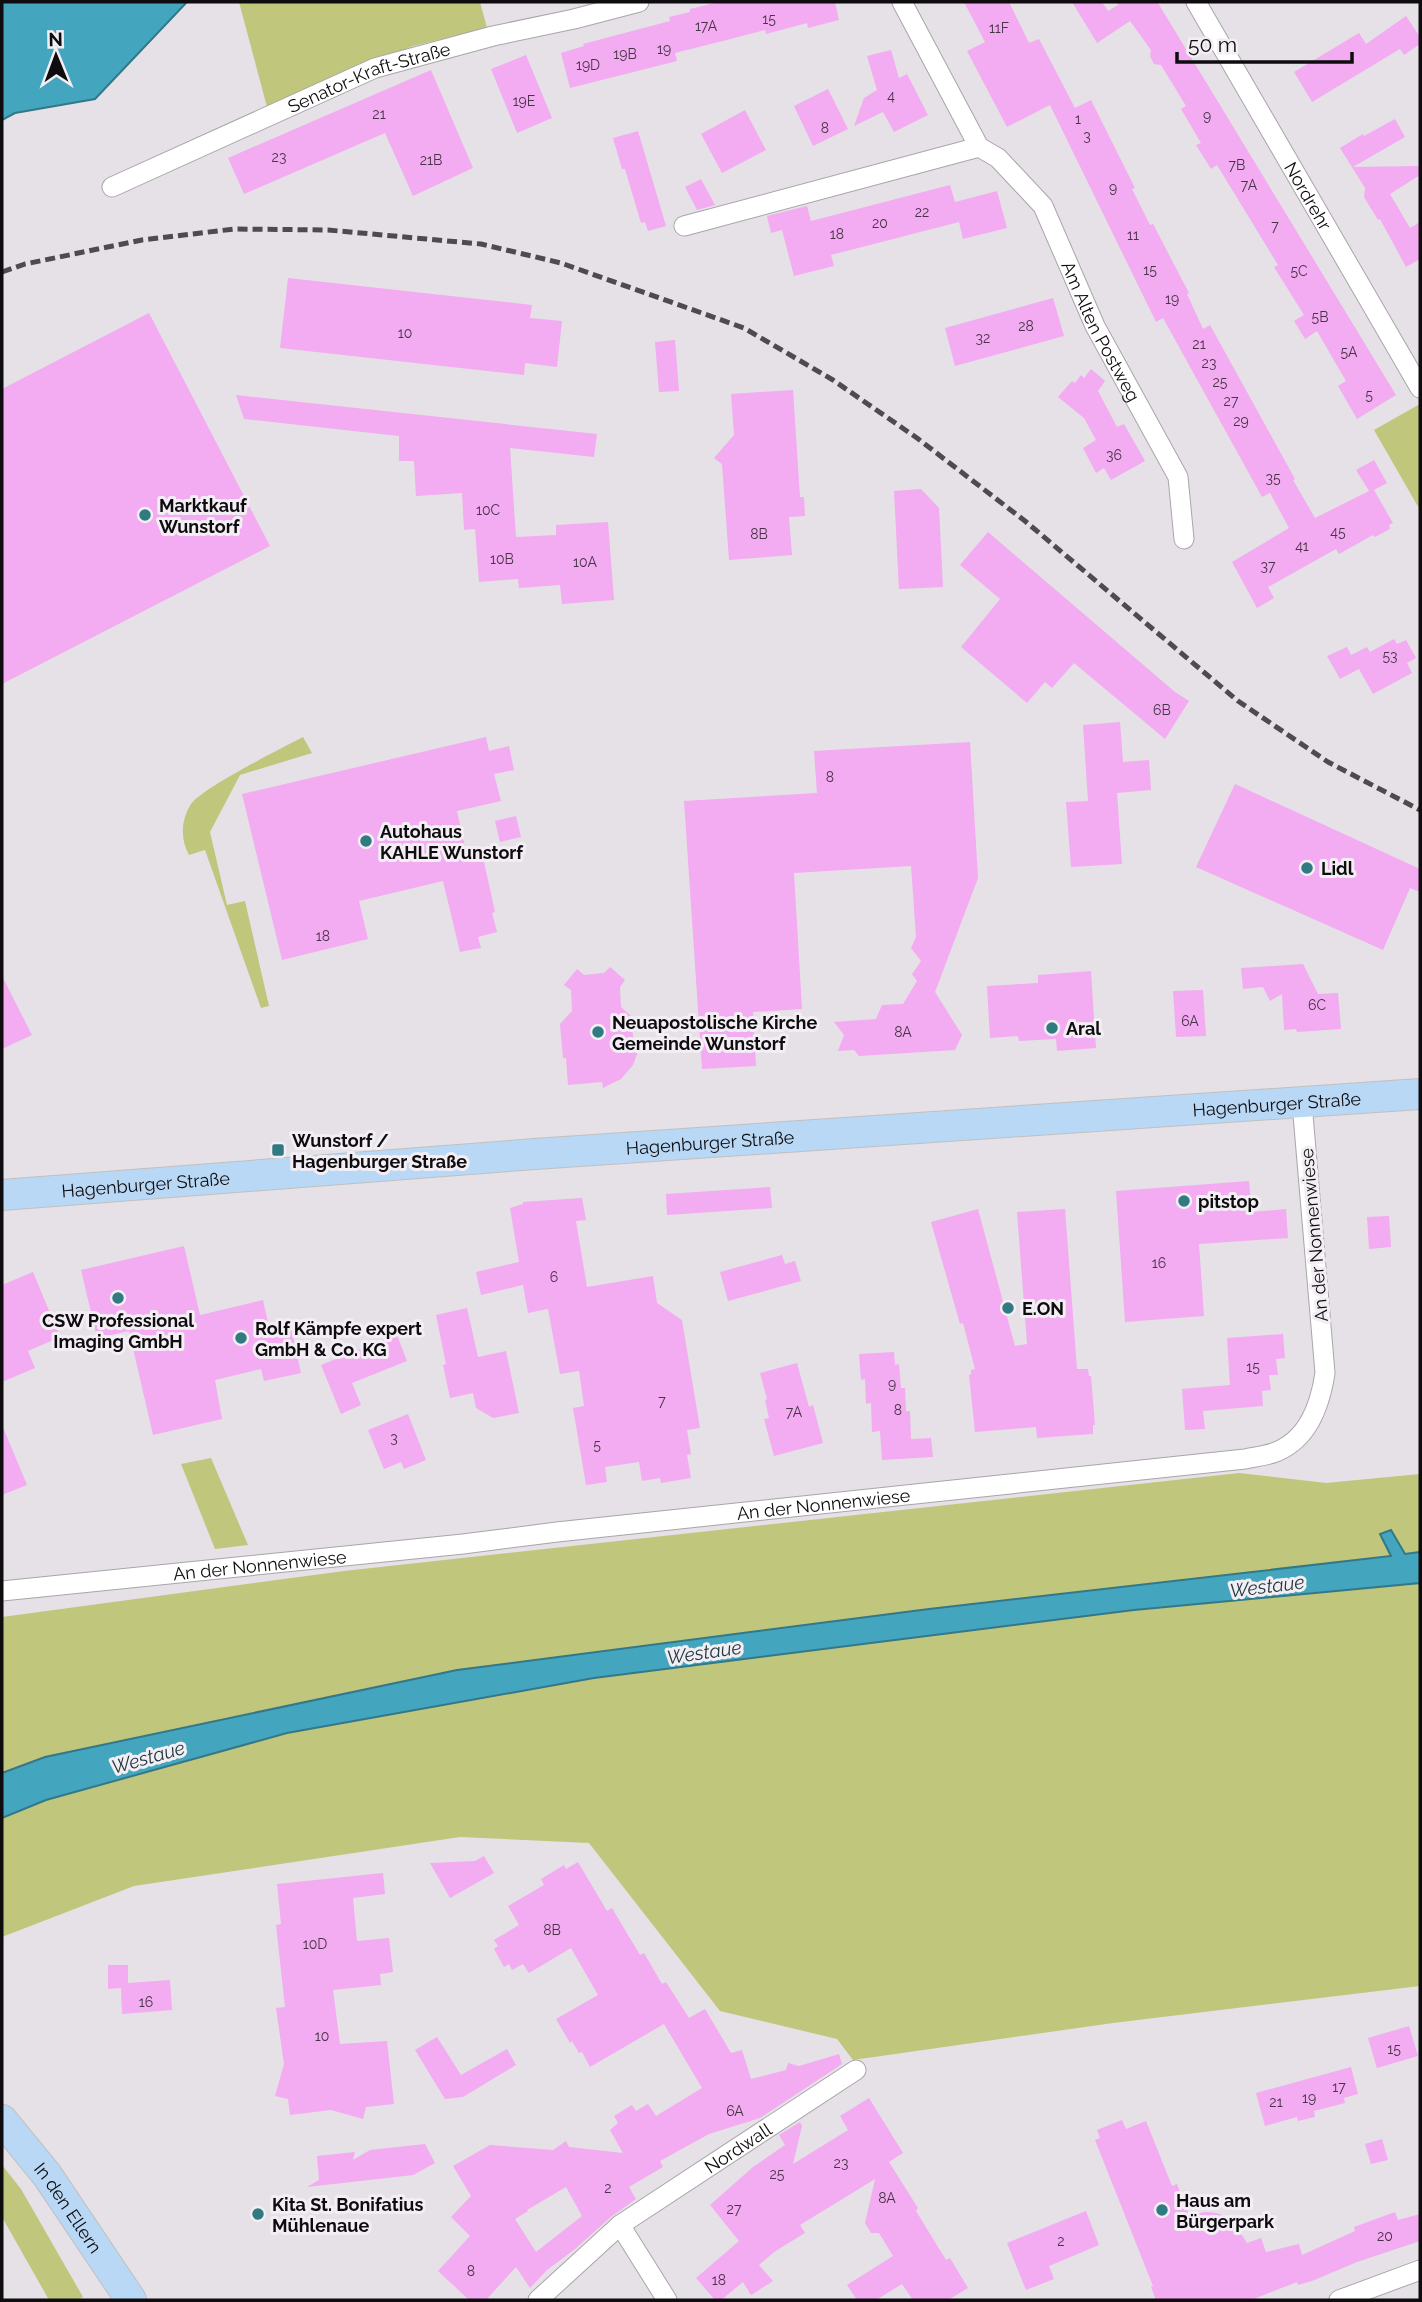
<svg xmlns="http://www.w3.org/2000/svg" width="1422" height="2302" font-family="Raleway,sans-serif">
<rect width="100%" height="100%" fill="#e5e1e7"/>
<g fill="#c1c67d">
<path d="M239 2H480L487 28 413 46 267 107Z"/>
<path d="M1420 404V510L1374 430Z"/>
<path d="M303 737 312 753 240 775 210 832 227 905 245 901 269 1006 261 1008 205 850 189 855C180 838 181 820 191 804 202 788 282 748 303 737Z"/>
<path d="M211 1458 248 1545 215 1549 181 1464Z"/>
<path d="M1239 1473 1326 1483 1420 1474V1986L1113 2023 853 2060 837 2039 720 2011 589 1843 460 1837 134 1886 2 1937V1617L344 1571Z"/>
<path d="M2 2165 21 2189 83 2297 77 2300H49L2 2217Z"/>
</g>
<g fill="#43a6be" stroke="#337889" stroke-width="2">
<path d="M2 2H187L95 99 15 113 2 120Z"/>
<path d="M1391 1530 1405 1554 1420 1552V1583L1134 1610 594 1678 287 1733 46 1800 2 1818V1773L45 1757 457 1670 929 1609 1391 1556 1380 1534Z"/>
</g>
<g fill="#f3abf1" fill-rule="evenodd">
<path d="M719 2H835L839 20 808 28 807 23 766 34 765 30 723 41 675 53 677 61 570 88 561 53 584 46 583 44 670 21 669 17 690 12V9Z"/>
<path d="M964 2H1009L1029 43 1039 39 1075 108 1091 100 1135 188 1132 189 1150 225 1153 224 1189 293 1187 294 1203 329 1210 325 1295 479 1293 480 1315 518 1369 491 1356 470 1374 460 1387 483 1374 490 1393 523 1389 525 1390 529 1375 537 1373 535 1339 554 1336 549 1268 587 1274 598 1257 608 1232 562 1289 528 1270 493 1262 497 1163 318 1156 322 1050 105 1007 127 967 51 985 42Z"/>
<path d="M1072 2H1102L1108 11 1118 5 1116 2H1161L1158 3 1396 395 1357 419 1338 386 1346 381 1317 331 1305 339 1294 321 1304 315 1274 267 1278 265 1217 165 1211 169 1196 145 1201 143 1181 109 1186 106 1161 65 1154 64 1150 56 1151 50 1130 21 1097 43Z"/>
<path d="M1406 16 1420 37V44L1404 55 1400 49 1312 102 1294 72 1359 33 1366 44Z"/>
<path d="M891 50 899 78 907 74 928 115 894 132 883 112 854 126 864 98 877 90 867 56Z"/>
<path d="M526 55 552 118 517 133 491 69Z"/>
<path d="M431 70 473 168 413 196 385 133 244 194 228 158Z"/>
<path d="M828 89 848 129 813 146 794 106Z"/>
<path d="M745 110 766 150 722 173 701 134Z"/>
<path d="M1395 119 1405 137 1353 167 1420 166V175L1390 194 1410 228 1420 222V259L1406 267 1380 219 1378 220 1364 197 1365 188 1340 148 1363 134 1364 136Z"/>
<path d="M638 131 666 226 648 231 645 222 641 223 625 169H622L613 138Z"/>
<path d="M701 179 715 205 697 210 685 187Z"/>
<path d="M950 185 955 202 997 191 1007 228 963 239 959 222 831 255 834 266 794 276 782 230 771 233 767 216 807 206 811 221Z"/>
<path d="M288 278 532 305 530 318 562 321 557 367 525 363 524 375 280 348Z"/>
<path d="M1053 298 1064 336 955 366 945 328Z"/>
<path d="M149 313 270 546 2 684V389Z"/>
<path d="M675 340 679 391 659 392 655 342Z"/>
<path d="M1091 369 1105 381 1098 391 1117 427 1124 424 1145 461 1111 480 1104 468 1096 473 1083 448 1096 440 1084 418 1058 397 1072 381 1075 383 1081 375 1084 378Z"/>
<path d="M793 390 800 497H804L805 516 789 517 792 555 729 560 722 464 714 458 734 435 731 394Z"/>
<path d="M236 395 597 434 594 457 510 448 516 537 556 535V525L608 522 614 600 562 604 560 585 519 588 518 579 479 582 475 529 464 530 462 493 416 496 414 461H399V436L244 419Z"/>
<path d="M921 489 939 508 943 587 899 589 894 491Z"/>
<path d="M988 532 1175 692 1189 701 1165 739 1074 663 1052 688 1045 682 1027 703 961 647 1000 599 960 565Z"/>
<path d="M1394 639 1397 644 1406 640 1416 658 1407 663 1412 673 1373 694 1359 669 1340 679 1327 656 1347 647 1351 655 1367 647 1370 652Z"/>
<path d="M1120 722 1123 762 1149 760 1151 790 1117 793 1122 864 1071 867 1066 802 1088 801 1083 725Z"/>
<path d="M486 737 489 751 509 746 514 770 494 774 501 801 457 811 467 856 482 853 495 912 492 913 497 932 478 937 481 948 460 952 443 881 359 901 368 939 282 960 242 794Z"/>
<path d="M970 742 978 878 935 992 962 1035 955 1050 859 1056 854 1050 838 1051 844 1035 834 1022 876 1019 882 1005 903 1004 917 981 912 974 921 961 911 948 916 937 911 866 794 873 802 1009 753 1012 756 1066 702 1069 684 801 817 793 814 751Z"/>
<path d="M1235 784 1420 869V892L1410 888 1383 950 1196 867Z"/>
<path d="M516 816 521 837 500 842 495 821Z"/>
<path d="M1303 964 1318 994 1338 993 1341 1029 1297 1032 1296 1029 1284 1030 1282 994 1270 1001 1263 987 1243 989 1241 968Z"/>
<path d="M610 967 625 980 620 987 621 1007 631 1016 634 1046H640L633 1065 621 1079 603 1088 602 1082 568 1085 566 1058H563L560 1024 572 1011 571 990 564 985 577 969 584 975 604 973Z"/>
<path d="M1091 971 1096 1048 1057 1051 1056 1039 1019 1041 1018 1036 990 1038 987 986 1038 983V975Z"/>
<path d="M2 976 32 1035 2 1049Z"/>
<path d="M1203 990 1206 1036 1176 1037 1173 991Z"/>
<path d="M1249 1181 1252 1212 1286 1209 1288 1238 1199 1244 1204 1316 1125 1322 1116 1191Z"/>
<path d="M770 1187 772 1208 667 1215 666 1194Z"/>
<path d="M582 1198 586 1220 576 1221 587 1287 653 1276 657 1303 682 1320 700 1428 687 1430 691 1454 687 1455 691 1478 661 1483 660 1478 642 1481 639 1462 605 1467 607 1482 586 1485 573 1408 584 1406 579 1371 560 1374 548 1309 528 1313 523 1285 481 1295 476 1272 519 1262 510 1208 523 1204V1202Z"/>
<path d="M978 1209 1015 1346 1027 1344 1017 1212 1065 1209 1077 1369H1088L1089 1376H1091L1095 1425H1093V1434L1037 1438 1036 1427 975 1432 969 1375 971 1374V1370L975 1369 963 1323 960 1324 931 1222Z"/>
<path d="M1389 1216 1391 1247 1369 1249 1367 1217Z"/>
<path d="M184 1246 200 1315 263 1300 270 1332 291 1327 301 1373 264 1381 261 1369 215 1380 222 1419 153 1435 129 1331 97 1338 81 1270Z"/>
<path d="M782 1255 785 1264 795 1261 801 1281 728 1301 720 1272Z"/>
<path d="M33 1272 60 1337 28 1351 35 1368 2 1382V1285Z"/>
<path d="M467 1308 478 1357 506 1351 519 1413 493 1418 476 1408 473 1393 450 1398 443 1365 446 1364 436 1315Z"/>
<path d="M1283 1334 1285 1358 1276 1359 1278 1375H1269L1271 1390 1262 1391 1263 1406 1203 1411 1205 1429 1185 1430 1182 1389 1230 1385 1227 1338Z"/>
<path d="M397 1335 407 1361 352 1383 361 1405 341 1414 321 1365Z"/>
<path d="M894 1352 895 1365 899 1364 901 1388H905L906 1411H910L911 1439 931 1438 933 1457 882 1460 880 1431 872 1432 871 1403 866 1404 865 1379 861 1380 859 1354Z"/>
<path d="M797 1363 809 1407 813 1405 823 1443 774 1456 764 1419 769 1418 765 1400 767 1399 760 1373Z"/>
<path d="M408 1414 426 1460 404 1469 401 1462 384 1469 368 1430Z"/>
<path d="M2 1425 27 1485 2 1495Z"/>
<path d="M484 1856 494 1873 450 1898 430 1863 475 1861Z"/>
<path d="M578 1862 607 1911 612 1908 640 1955 644 1953 662 1984 666 1982 689 2018 705 2009 731 2053 742 2050 751 2079 786 2070 788 2063 799 2066 839 2054 842 2064 760 2118 709 2134 660 2161 663 2167 629 2187 636 2199 612 2216 575 2249 547 2270 530 2288 516 2267 486 2300H469L438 2271 470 2236 451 2217 471 2196 453 2166 490 2145 553 2150 566 2141 569 2147 623 2153 610 2130 618 2123 614 2116 632 2105 636 2111 648 2104 656 2116 702 2088 664 2024 590 2067 582 2052 579 2053 572 2041 570 2043 556 2019 598 1995 571 1948 529 1973 523 1964 512 1970 509 1964 504 1967 494 1949 498 1946 494 1940 519 1925 508 1906 544 1885 541 1879 564 1865 566 1869ZM566 2187 582 2216 536 2252 515 2219 528 2211 527 2210Z"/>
<path d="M383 1873 385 1894 353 1898 357 1941 389 1938 393 1972 380 1974 381 1985 333 1990 340 2044 387 2041 394 2104 366 2107 363 2119 331 2110 290 2115 288 2099 275 2096 284 2064 276 2008 285 2007 276 1925 281 1924 277 1884Z"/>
<path d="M108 1965H128V1983L170 1980 172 2010 122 2014 121 1988 108 1989Z"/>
<path d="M1409 2026 1418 2056 1377 2068 1368 2038Z"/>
<path d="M437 2037 461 2075 507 2049 516 2065 463 2097 445 2099 415 2050Z"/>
<path d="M1351 2067 1358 2094 1344 2098 1345 2103 1314 2111 1315 2117 1298 2121 1297 2117 1265 2126 1256 2093Z"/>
<path d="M869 2098 903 2153 889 2162 918 2208 916 2211 946 2260 950 2258 968 2288 948 2300H913L902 2284 876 2300H857L847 2285 893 2256 879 2233H871L865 2223 875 2179 800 2225 805 2233 774 2252 759 2265 773 2281 751 2295 743 2282 721 2300H715L696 2278 739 2241 710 2205 753 2167 785 2145 779 2135 800 2122 802 2126 793 2164 848 2130 840 2116Z"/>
<path d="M1122 2120 1126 2129 1146 2121 1172 2186 1177 2184 1189 2215 1206 2212 1217 2213 1227 2217 1235 2224 1247 2243 1261 2238 1266 2252 1299 2244 1302 2255 1355 2231 1354 2227 1395 2212 1398 2220 1420 2214V2241L1357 2262 1312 2281 1298 2285 1297 2282 1251 2300H1156L1151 2287 1153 2286 1095 2140 1100 2138 1097 2130Z"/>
<path d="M1382 2139 1388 2160 1371 2164 1365 2144Z"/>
<path d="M425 2144 435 2163 413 2175 307 2187 319 2180 317 2156 355 2152 353 2160 370 2150Z"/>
<path d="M1086 2211 1099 2245 1049 2266 1054 2279 1026 2290 1007 2243Z"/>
</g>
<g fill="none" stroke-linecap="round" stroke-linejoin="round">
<defs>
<g id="minor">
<path id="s1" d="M902 2 979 147 998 158 1043 206 1095 326 1178 477 1184 539"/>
<path id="s2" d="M1196 2 1420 388"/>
<path id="s3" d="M112 187 375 68 493 36 574 19 639 2"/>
<path d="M684 226 979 147"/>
<path id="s4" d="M2 1591 463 1544 557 1532 1245 1459C1254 1457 1264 1456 1273 1453 1308 1441 1320 1406 1325 1373L1302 1103"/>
<path d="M620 2225 667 2300"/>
<path id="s5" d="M538 2300 620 2225 856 2070"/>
<path d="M1339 2300 1420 2270"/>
</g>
<g id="primary">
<path id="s6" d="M2 1195 535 1154 1420 1094"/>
<path id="s7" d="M2 2120 47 2175 131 2300"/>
</g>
</defs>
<use href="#minor" stroke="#a9a5aa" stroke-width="21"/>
<use href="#primary" stroke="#c0c0c0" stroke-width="32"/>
<use href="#minor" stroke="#fff" stroke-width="19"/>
<use href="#primary" stroke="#b8d8f5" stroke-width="30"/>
<path stroke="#4e4b4e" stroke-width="5" stroke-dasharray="10 5" stroke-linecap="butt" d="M2 272 25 264 142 240 234 229 328 230 481 244 561 263 744 328 833 380 917 438 1025 521 1238 701 1328 762 1420 810"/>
</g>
<g fill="#327a82" stroke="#f2eef4" stroke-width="2.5">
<circle cx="145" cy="515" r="7"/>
<circle cx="366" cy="841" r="7"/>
<circle cx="1307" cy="868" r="7"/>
<circle cx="1052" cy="1028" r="7"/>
<circle cx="598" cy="1032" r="7"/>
<rect x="271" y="1143" width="14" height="14" rx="3.5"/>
<circle cx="1184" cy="1201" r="7"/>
<circle cx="118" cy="1298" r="7"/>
<circle cx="1008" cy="1308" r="7"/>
<circle cx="241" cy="1338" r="7"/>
<circle cx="1162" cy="2210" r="7"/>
<circle cx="258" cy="2214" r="7"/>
</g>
<g text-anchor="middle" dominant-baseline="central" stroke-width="6" stroke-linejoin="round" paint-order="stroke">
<g font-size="14" fill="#473447">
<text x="769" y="19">15</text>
<text x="706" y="26">17A</text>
<text x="999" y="28">11F</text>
<text x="664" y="49">19</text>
<text x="625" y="54">19B</text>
<text x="588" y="65">19D</text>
<text x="891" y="96">4</text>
<text x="524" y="101">19E</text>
<text x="379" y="114">21</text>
<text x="1207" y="116">9</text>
<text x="1078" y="119">1</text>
<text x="825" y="128">8</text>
<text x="1087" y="136">3</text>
<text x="279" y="157">23</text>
<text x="431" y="160">21B</text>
<text x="1237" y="165">7B</text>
<text x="1249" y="185">7A</text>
<text x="1113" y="188">9</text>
<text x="922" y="212">22</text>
<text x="880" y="223">20</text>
<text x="1275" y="226">7</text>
<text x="837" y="234">18</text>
<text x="1133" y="235">11</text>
<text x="1150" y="270">15</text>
<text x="1299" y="271">5C</text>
<text x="1172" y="299">19</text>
<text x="1320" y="317">5B</text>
<text x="1026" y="326">28</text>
<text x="405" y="333">10</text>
<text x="983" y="338">32</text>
<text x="1199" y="344">21</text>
<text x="1349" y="352">5A</text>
<text x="1209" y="363">23</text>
<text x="1220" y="382">25</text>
<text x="1369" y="395">5</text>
<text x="1231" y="401">27</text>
<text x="1241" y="421">29</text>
<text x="1114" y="455">36</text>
<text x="1273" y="478">35</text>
<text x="488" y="510">10C</text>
<text x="1338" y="532">45</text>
<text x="759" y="534">8B</text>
<text x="1302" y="546">41</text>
<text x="502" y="559">10B</text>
<text x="585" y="562">10A</text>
<text x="1268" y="566">37</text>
<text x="1390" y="656">53</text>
<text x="1162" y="710">6B</text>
<text x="830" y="777">8</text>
<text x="323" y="936">18</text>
<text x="1317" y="1005">6C</text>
<text x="1190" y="1021">6A</text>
<text x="903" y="1032">8A</text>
<text x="1159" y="1263">16</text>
<text x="554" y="1277">6</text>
<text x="1253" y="1367">15</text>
<text x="892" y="1384">9</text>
<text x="662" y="1401">7</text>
<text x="898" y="1410">8</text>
<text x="794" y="1412">7A</text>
<text x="394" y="1438">3</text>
<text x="597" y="1445">5</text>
<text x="552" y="1930">8B</text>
<text x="315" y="1944">10D</text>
<text x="146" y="2002">16</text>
<text x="322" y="2036">10</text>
<text x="1394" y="2049">15</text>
<text x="1339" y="2087">17</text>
<text x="1309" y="2098">19</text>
<text x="1276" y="2102">21</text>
<text x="735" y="2111">6A</text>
<text x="841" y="2163">23</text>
<text x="777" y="2174">25</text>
<text x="608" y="2188">2</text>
<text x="887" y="2198">8A</text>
<text x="734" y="2209">27</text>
<text x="1385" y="2236">20</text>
<text x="1061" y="2241">2</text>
<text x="471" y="2271">8</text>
<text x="719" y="2280">18</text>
</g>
<g font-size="18" fill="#0e0c0e" stroke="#f2eef4">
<text stroke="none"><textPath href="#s3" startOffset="280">Senator-Kraft-Straße</textPath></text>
<text stroke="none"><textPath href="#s2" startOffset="224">Nordrehr</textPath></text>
<text stroke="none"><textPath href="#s1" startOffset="390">Am Alten Postweg</textPath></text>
<text stroke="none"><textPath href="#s6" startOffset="1278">Hagenburger Straße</textPath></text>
<text stroke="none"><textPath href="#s6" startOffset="710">Hagenburger Straße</textPath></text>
<text stroke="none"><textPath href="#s6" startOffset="144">Hagenburger Straße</textPath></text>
<text transform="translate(1314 1235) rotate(-95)">An der Nonnenwiese</text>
<text stroke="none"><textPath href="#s4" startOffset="826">An der Nonnenwiese</textPath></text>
<text stroke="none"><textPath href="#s4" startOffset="259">An der Nonnenwiese</textPath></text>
<text stroke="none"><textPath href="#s5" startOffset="252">Nordwall</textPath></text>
<text stroke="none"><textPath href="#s7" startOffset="110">In den Ellern</textPath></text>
</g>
<g font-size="18" font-weight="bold" fill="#0e0c0e" stroke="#f2eef4" text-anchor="start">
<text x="159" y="505">Marktkauf<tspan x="159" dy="21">Wunstorf</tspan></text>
<text x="380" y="831">Autohaus<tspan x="380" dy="21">KAHLE Wunstorf</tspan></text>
<text x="1321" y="868">Lidl</text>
<text x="612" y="1022">Neuapostolische Kirche<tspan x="612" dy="21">Gemeinde Wunstorf</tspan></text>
<text x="1066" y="1028">Aral</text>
<text x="292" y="1140">Wunstorf /<tspan x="292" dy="21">Hagenburger Straße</tspan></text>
<text x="1198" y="1201">pitstop</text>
<text x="1022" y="1308">E.ON</text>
<text x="118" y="1320" text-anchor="middle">CSW Professional<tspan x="118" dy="21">Imaging GmbH</tspan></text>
<text x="255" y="1328">Rolf Kämpfe expert<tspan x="255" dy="21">GmbH &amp; Co. KG</tspan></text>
<text x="1176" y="2200">Haus am<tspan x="1176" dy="21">Bürgerpark</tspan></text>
<text x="272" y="2204">Kita St. Bonifatius<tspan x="272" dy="21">Mühlenaue</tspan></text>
</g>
<g font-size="19" font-style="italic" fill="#22393f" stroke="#f2eef4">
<text transform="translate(1267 1586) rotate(-7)">Westaue</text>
<text transform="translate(704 1652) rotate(-8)">Westaue</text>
<text transform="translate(148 1757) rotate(-16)">Westaue</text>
</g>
</g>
<rect width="1422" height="2302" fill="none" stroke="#0e0c0e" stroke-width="7"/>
<g transform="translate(56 56) rotate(359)" stroke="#f2eef4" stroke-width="5" paint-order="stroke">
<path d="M0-5L12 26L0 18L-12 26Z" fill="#0e0c0e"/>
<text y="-10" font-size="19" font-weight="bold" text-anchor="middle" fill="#0e0c0e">N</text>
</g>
<path d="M1177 52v10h175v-10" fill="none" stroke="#0e0c0e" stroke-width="3.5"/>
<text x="1188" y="52" font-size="21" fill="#0e0c0e" stroke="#f2eef4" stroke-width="5" paint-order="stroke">50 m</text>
</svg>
